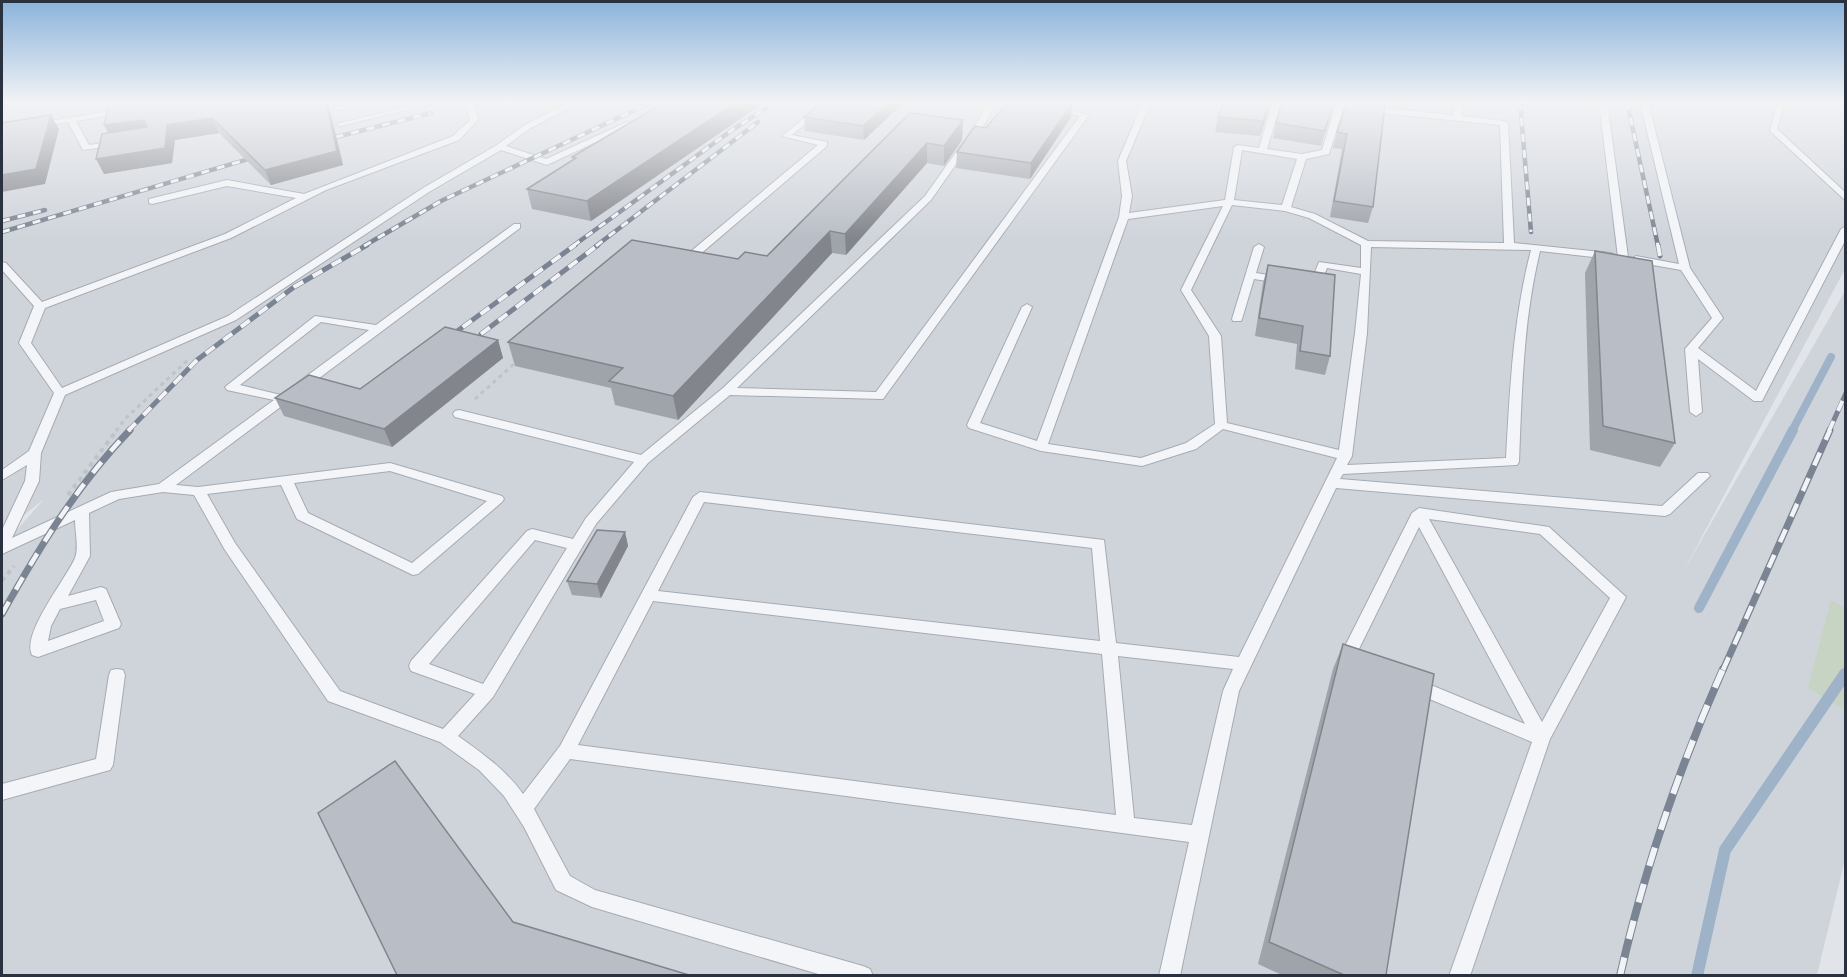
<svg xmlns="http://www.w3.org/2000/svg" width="1847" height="977" font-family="Overpass,sans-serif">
<rect width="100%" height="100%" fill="#e1e4e9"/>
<path fill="#cfd4db" d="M2 102H1845V269L1683 572 1845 291 1846 855 1817 975H2V547L44 499 2 533Z"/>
<path fill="#c7d3c3" d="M1831 600 1845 608V710L1808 688Z"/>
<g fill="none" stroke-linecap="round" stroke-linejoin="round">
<path stroke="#9eb2c8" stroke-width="8" d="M1792 431 1831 357"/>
<path stroke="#9eb2c8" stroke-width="10" d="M1699 608 1793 430"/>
<path stroke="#9eb2c8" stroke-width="12" d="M1697 976 1725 850 1845 674"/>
<defs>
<g id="lane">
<path d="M147 102H159L111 115 76 121 89 145 120 141V145H117L83 150 68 122 2 133V129L111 111Z"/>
<path d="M358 102H372L337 110 333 108Z"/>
<path d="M428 102H440L340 126 336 124Z"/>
<path d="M466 102H474L478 120 459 140 326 190 231 238 45 308 31 343 62 388 228 316 423 188 497 145 523 126 570 102H579L529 129 506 146 546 159 627 122 634 124 547 165 501 150 429 192 236 320 65 395 41 453 39 481 12 538 111 492 159 484 274 400 227 390 225 387 315 316 376 325 514 224H520V228L176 485 198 487 390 463 502 496 504 499 502 502 418 574 413 575 297 519 281 485 207 494 235 543 340 691 443 729 475 694 411 671 409 666 411 661 527 531 532 529 573 539 586 518 634 462 455 417 453 414 455 411 459 410 641 455 723 388 925 196 981 117 986 102H994L989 117 931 200 737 388 876 392 1080 116 1024 104 1023 102H1035L1089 115 883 399 730 395 648 463 596 524 493 697 458 736C482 753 506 770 523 794L560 746 693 497 700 492 1104 540 1116 643 1239 657 1337 458 1223 429 1196 449 1142 466 1041 451 969 428 967 425 1022 307 1027 304 1032 307 980 423 1037 441 1119 217 1122 196 1118 161 1143 102H1151L1126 161 1132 196 1129 213 1225 200 1234 147 1238 145 1259 148 1273 102H1281L1267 149 1302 154 1322 150 1337 102H1345L1344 104 1453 115 1455 102H1463L1461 116 1504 121 1508 123 1514 243 1611 253 1616 256 1611 259 1540 251C1523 321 1522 391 1519 462L1517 465 1343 474 1340 479 1662 506 1698 473H1708L1710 476 1670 514 1665 516 1336 488 1239 691 1180 976H1159L1189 842 570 759 534 809 570 876 595 890 863 966 870 969 873 976H825L592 907 556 890 524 827 504 796 479 770 440 742 328 701 225 550 194 495 163 492 119 499 89 513 90 556 68 596 101 587 106 589 121 624 119 628 38 657 32 655C21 634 66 579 75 558 79 548 75 531 75 520L2 554V530L25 481 27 465 2 480V470L29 451 54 393 19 343 34 306 2 270V262L6 263 42 302 225 234 296 198 227 186 152 204 149 203V199L227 180 304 194 453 136 470 120ZM1343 109 1500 125 1504 243 1368 241 1315 214 1291 207 1306 159 1329 154ZM1242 150 1297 159 1282 205 1234 200ZM1232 205 1285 211 1309 218 1361 245V268L1319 262 1311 282 1307 285 1312 288 1319 287 1327 268 1361 274 1355 333 1339 450 1227 423 1221 336 1191 290ZM1223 206 1181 290 1209 336 1215 424 1186 443 1141 458 1048 444 1128 219ZM1371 247 1531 250C1513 319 1510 387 1506 458L1347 465 1352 456 1367 333ZM321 322 369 330 281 395 240 385ZM390 471 487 501 412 563 308 513 294 483ZM704 502 1092 548 1100 641 658 591ZM535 540 567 548 483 684 429 664ZM96 600 104 621 48 641 51 626 60 609ZM653 601 1102 654 1116 815 578 745ZM1118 656 1233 669 1223 691 1192 825 1134 818Z"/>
<path d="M824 102H832L792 135 827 142V146L691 262H683V258L818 145 782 136Z"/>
<path d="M1599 102H1607L1628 257 1623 260 1618 257Z"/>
<path d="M1640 102H1648L1690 268 1723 318 1698 348 1756 391 1841 229 1846 226V239L1762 401H1754L1698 359 1702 412 1696 416 1690 412 1685 349 1712 318 1681 270 1636 262 1631 259 1636 256 1679 264Z"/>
<path d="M1777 102H1785L1777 129 1846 193V201L1770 131Z"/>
<path d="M1259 244 1264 247 1256 273 1281 277 1286 280 1281 283 1254 279 1242 319 1241 321H1233L1232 319 1254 247Z"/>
<path d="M1419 508 1549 527 1626 597 1550 739 1470 976H1449L1532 742 1408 690 1406 685 1408 680 1414 678 1525 724 1419 527 1356 655 1360 660 1358 664C1351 667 1348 665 1341 662L1339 658 1412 513ZM1429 519 1540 534 1610 598 1542 722Z"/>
<path d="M117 669 123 670 125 675 113 765 110 770 2 800V784L96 759 109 675 111 670Z"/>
</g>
</defs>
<use href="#lane" stroke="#a6abb3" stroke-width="2"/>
<g stroke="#bfc2c8" stroke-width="3" stroke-dasharray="4 4" stroke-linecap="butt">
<path d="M475 399 516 362"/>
<path d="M116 431 126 418 190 358"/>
</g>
<g stroke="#bfc2c8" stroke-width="4" stroke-dasharray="4.5 4.5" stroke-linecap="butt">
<path d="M68 495 117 430"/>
<path d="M2 581 14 566"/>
</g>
<use href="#lane" fill="#f4f5f8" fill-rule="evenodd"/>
<defs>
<g id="rail-far3">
<path d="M1520 102 1531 232"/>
<path d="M1627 102 1658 246"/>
<path d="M320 141 431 113"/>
<path d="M2 221 45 210"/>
<path d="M2 232 262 155"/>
<path d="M364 246 441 201 652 102"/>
<path d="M573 246 732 130 776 102"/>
<path d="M596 246 758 122"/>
</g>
<g id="rail-far2">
<path d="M1658 245 1660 256"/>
<path d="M481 334 598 245"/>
<path d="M445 340 575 245"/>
<path d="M128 431 197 360 294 287 367 245"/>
<path d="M1829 431 1846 393"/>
</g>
<g id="rail-far1">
<path d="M2 614C39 548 77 485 130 430"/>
<path d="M1723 670 1830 430"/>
</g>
<path id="rail" d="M1620 976C1644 870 1679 768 1723 669"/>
</defs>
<use href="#rail-far3" stroke="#7b8492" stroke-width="4.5"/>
<use href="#rail-far2" stroke="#7b8492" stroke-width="5"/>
<use href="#rail-far1" stroke="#7b8492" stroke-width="7"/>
<use href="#rail" stroke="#7b8492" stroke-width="8"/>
<use href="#rail-far3" stroke="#f1f3f7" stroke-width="3" stroke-dasharray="8" stroke-linecap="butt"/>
<use href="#rail-far2" stroke="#f1f3f7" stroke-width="4" stroke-dasharray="11" stroke-linecap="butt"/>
<use href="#rail-far1" stroke="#f1f3f7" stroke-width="4.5" stroke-dasharray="14" stroke-linecap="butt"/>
<use href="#rail" stroke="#f1f3f7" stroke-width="6" stroke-dasharray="19" stroke-linecap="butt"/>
</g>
<g fill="#9fa3aa">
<path d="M328 102 343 165 271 185 219 133 175 140 172 163 104 174 108 133 104 125Z"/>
<path d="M665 102H765L591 221 532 209 527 189 573 160 572 157Z"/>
<path d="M904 102 864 140 805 131 804 117Z"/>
<path d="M1224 102H1271L1260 136 1215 132 1218 117Z"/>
<path d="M1334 102 1321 146 1273 138 1276 123Z"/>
<path d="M1385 105 1373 207 1368 223 1330 217 1342 149 1333 148 1337 132Z"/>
<path d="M910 113 963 120 962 140 944 166 927 163 846 255 832 253 678 420 615 405 611 388 515 366 508 342 738 259 767 256Z"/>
<path d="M1071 117 1030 179 956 168 957 152 986 128Z"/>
<path d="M1595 251 1675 443 1660 467 1590 450 1585 273Z"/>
<path d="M1268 265 1330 356 1325 375 1295 369 1297 344 1255 336 1263 283Z"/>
<path d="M498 340 503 358 392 447 284 416 275 398 360 389Z"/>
<path d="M625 532 628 546 601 598 572 595 567 581Z"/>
<path d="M1343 644 1386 975H1282L1258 964 1333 669Z"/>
</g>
<g fill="#82858b">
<path d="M326 102H328L343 165 271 185 265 170Z"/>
<path d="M737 102H765L591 221 587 201Z"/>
<path d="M889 102H904L864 140 863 126Z"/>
<path d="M1073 102 1071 117 1030 179 1031 163Z"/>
<path d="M1270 102H1271L1260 136 1263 121Z"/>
<path d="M51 115 59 129 45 184 2 192V175Z"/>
<path d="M212 118 219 133 175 140 172 163 104 174 96 159 167 125Z"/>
<path d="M144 120 152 135 112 140 104 125Z"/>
<path d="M963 120 962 140 944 166V146Z"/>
<path d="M927 143V163L846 255 845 234Z"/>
<path d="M830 231 832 253 678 420 673 396Z"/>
<path d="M498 340 503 358 392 447 384 429Z"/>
<path d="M625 532 628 546 601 598 597 584Z"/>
</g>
<g fill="#b9bec6" stroke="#82858b" stroke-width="1.5">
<path d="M109 102H326L337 151 265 170 212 118 167 125 165 148 96 159 102 134 147 127 144 120 104 125Z"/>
<path d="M665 102H737L587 201 527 189 576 158 572 157Z"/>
<path d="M822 102H889L863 126 804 117Z"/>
<path d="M1008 102H1073L1031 163 957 152 975 126 986 128Z"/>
<path d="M1224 102H1270L1263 121 1218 117Z"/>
<path d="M1282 102H1334L1325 131 1276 123Z"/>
<path d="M1347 102H1360L1385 105 1373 207 1334 201 1347 134 1337 132Z"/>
<path d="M910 113 963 120 944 146 927 143 845 234 830 231 673 396 609 381 623 368 508 342 632 240 738 259 745 252 767 256Z"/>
<path d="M51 115 36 169 2 175V123Z"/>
<path d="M1595 251 1652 261 1675 443 1603 426Z"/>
<path d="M1268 265 1335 275 1330 356 1300 351 1303 326 1259 318Z"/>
<path d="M445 327 498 340 384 429 275 398 309 375 360 389Z"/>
<path d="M597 530 625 532 597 584 567 581Z"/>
<path d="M1343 644 1434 674 1386 975H1344L1269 942Z"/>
<path d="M395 761 513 922 689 975H397L318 813Z"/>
</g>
<linearGradient id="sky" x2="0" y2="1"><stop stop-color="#8ab3db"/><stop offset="0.43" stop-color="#f2f3f5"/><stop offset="1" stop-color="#f2f3f5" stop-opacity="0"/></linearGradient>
<rect width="1847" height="238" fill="url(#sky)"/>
<rect width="1847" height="977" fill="none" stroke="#2a3240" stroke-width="6"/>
</svg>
